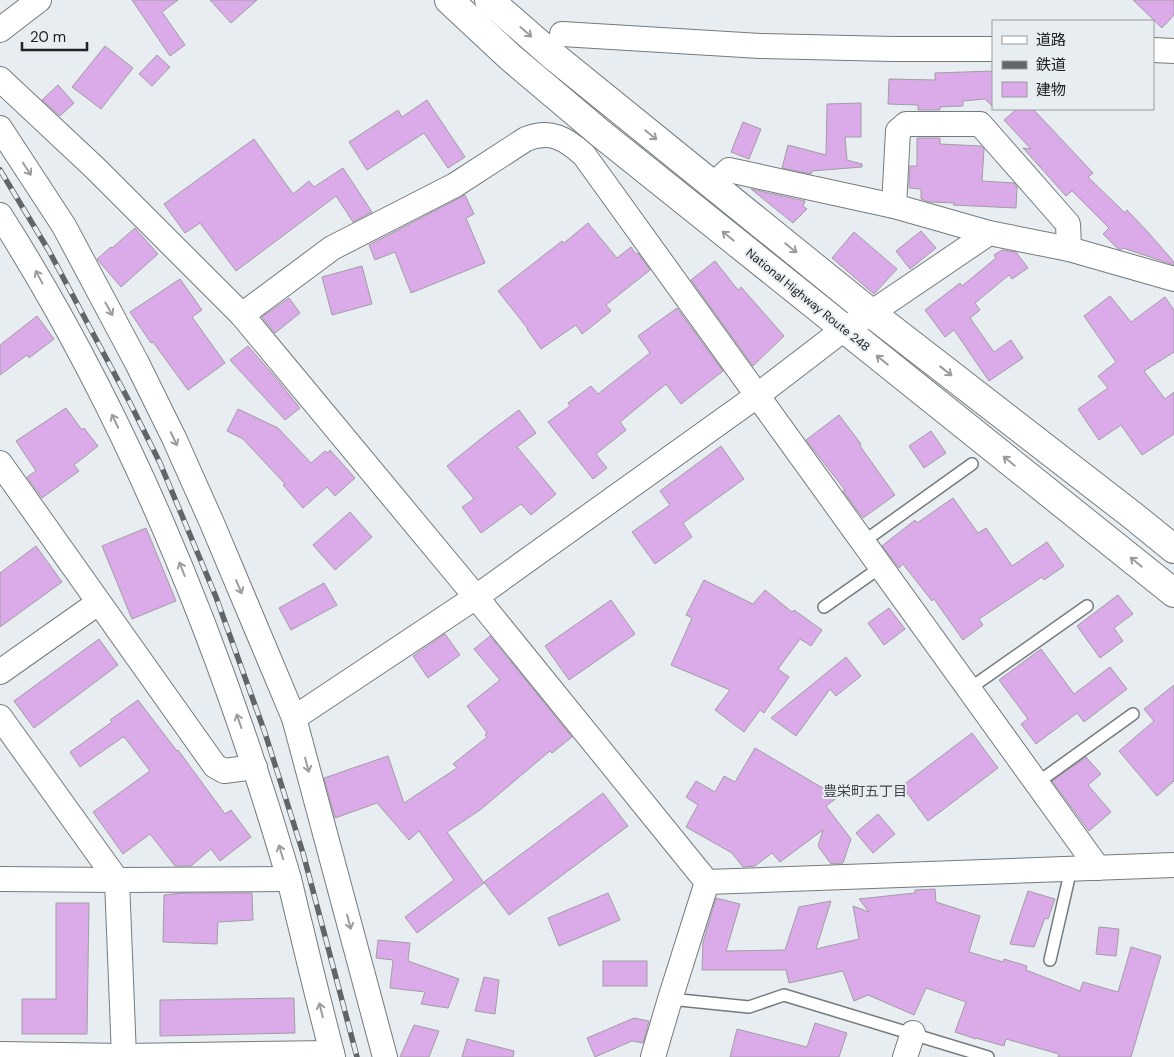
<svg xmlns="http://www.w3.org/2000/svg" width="1174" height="1057" font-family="'DM Sans','Noto Sans JP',sans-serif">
<rect width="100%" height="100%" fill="#e7edf1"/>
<g fill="#daaae9" stroke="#a29ea3">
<path d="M132 0H178L162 12 185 45 170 56Z"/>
<path d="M210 0H257L231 23Z"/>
<path d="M1133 0H1174V15L1162 28Z"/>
<path d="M105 46 133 68 101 109 72 87Z"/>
<path d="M157 55 170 67 152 86 139 74Z"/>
<path d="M993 71V107L985 99 963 101V106L940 107V110H918V105L888 104 889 79 935 80V73Z"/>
<path d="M58 85 74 103 60 116 42 100Z"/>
<path d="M427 100 465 157 448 168 424 133 367 170 349 142 398 110 402 117Z"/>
<path d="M861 103V137H845L847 160 862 164V167L812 171 811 174 782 168 788 145 826 155 827 104Z"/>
<path d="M1017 109H1033L1093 173 1088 177 1125 213 1127 210 1147 231 1174 262V265L1123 248 1121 250 1117 248 1103 234 1109 228 1072 191 1066 196 1023 148 1031 149 1004 120Z"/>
<path d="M743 122 761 129 749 159 731 152Z"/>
<path d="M917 138H940V144L981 146 984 149 982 181 1014 183 1017 187 1016 208 953 205 955 203 929 202 921 199V189L909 188 910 166H917Z"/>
<path d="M254 139 293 194 309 181 314 187 343 168 372 212 353 222 336 196 236 271 200 223 185 233 164 204Z"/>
<path d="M751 189 805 201 803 206 807 209 793 223Z"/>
<path d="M465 195 474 214 466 218 485 263 411 293 395 252 375 260 369 245Z"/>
<path d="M588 223 617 258 631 247 636 254 638 253 650 270 606 305 611 311 582 334 576 325 541 349 527 329H528L498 291 562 241 564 243Z"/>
<path d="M135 228 158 254 121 287 97 259 111 247 112 248Z"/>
<path d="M921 231 936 248 910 269 896 251Z"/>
<path d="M854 232 897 269 874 294 832 258Z"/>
<path d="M1002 250 1016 252 1028 268 1012 279 1009 275 975 303 980 310 970 318 994 352 1011 340 1023 358 989 381 954 330 945 337 925 310 960 283 962 286 996 258 994 255Z"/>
<path d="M715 261 738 290 741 287 784 336 753 366 691 280Z"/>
<path d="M362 266 372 304 332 315 322 277Z"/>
<path d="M180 279 202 310 192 317 225 363 188 390 153 342 151 343 130 312Z"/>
<path d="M1110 296 1131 322 1165 297 1174 310V352L1144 371 1165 399 1174 392V434L1142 455 1121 425 1099 440 1078 409 1108 388 1098 376 1116 362 1084 316Z"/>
<path d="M289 298 300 313 275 333 262 317Z"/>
<path d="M677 308 723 371 681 404 666 384 620 422 626 430 596 454 607 468 593 479 548 422 570 406 568 403 591 386 598 394 650 353 638 336Z"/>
<path d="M37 316 54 339 29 358 27 355 0 375V345Z"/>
<path d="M248 346 276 378 300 408 285 420 230 360Z"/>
<path d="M66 408 82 430 84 428 98 446 74 465 79 471 42 498 27 477 36 471 16 441Z"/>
<path d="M238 409 278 428 311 463 325 451 328 453 330 450 355 478 335 496 327 487 303 508 283 485 285 484 243 439 227 431Z"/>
<path d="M519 410 536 433 517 447 556 494 531 515 521 504 481 533 462 507 474 499 447 466 488 433Z"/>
<path d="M839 415 861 444 860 446 895 495 863 518 843 491 845 490 806 440Z"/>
<path d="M931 431 946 453 924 468 909 446Z"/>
<path d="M721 446 744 479 683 523 692 537 655 564 632 532 670 505 660 491Z"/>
<path d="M953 498 978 533 986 528 1012 566 1047 542 1064 566 1044 580 1042 577 979 619 983 625 963 640 934 599 932 601 903 564 899 568 882 546 915 520 917 523Z"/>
<path d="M350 512 372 537 335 570 313 545Z"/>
<path d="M146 528 176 601 132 619 102 546Z"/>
<path d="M36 546 62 582 0 627V573Z"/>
<path d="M704 580 753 604 765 590 792 612 794 610 822 630 811 646 800 639 778 669 789 677 764 713 760 710 744 732 715 710 730 690 671 665 692 618 686 615Z"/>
<path d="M324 583 337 605 291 630 279 608Z"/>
<path d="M1118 595 1133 614 1114 628 1123 641 1100 658 1077 626Z"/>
<path d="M611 600 635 634 569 680 545 646Z"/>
<path d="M889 608 905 629 884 645 868 623Z"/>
<path d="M445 634 460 655 428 678 413 656Z"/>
<path d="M490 636 572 737 552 753 550 751 480 810 447 832 484 883 417 933 405 917 454 880 419 831 409 840 377 803 335 818 324 778 388 756 404 803 457 768 453 764 487 737 485 735 487 733 467 706 500 680 474 649Z"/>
<path d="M99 639 118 665 34 728 14 701Z"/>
<path d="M1041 649 1074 694 1110 667 1127 689 1084 722 1077 713 1036 744 1021 724 1028 719 999 680Z"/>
<path d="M846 657 861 676 836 696 830 689 796 736 771 718Z"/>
<path d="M1174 685V781L1157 796 1119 751 1154 721 1144 709Z"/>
<path d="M138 700 157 725 177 751 178 750 225 814 231 810 251 837 220 861 211 849 191 866H175L150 834 123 854 93 812 150 771 125 738 123 737 80 767 70 752 112 722 110 720Z"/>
<path d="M972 733 998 768 928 821 902 786Z"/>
<path d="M755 748 838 797 826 806 851 839 843 863 831 864 818 846 823 830 780 862 772 853 755 866 743 867 732 853 686 827 698 805 686 797 696 781 715 792 724 776 735 782Z"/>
<path d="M1086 757 1101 774 1088 785 1111 812 1089 831 1052 781Z"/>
<path d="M603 793 628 826 509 915 484 882Z"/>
<path d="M878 814 895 834 873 853 856 833Z"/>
<path d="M935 889 936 902 980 916 969 952 1003 962 1004 959 1027 966 1026 970 1080 991 1083 982 1118 992 1131 947 1161 956 1131 1057H1058L1059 1054 1006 1039 1004 1046 976 1038V1039L955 1032 966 1002 926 988 914 1015 868 995 854 1001 843 971 789 983 786 970H702L703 942 716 898 740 904 726 951 785 950 799 907 831 901 816 949 859 939 853 906 869 912 859 899 915 893V890Z"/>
<path d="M1028 891 1055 899 1048 919 1045 918 1034 947 1010 944Z"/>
<path d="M182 893H252L253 920 218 922 217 944 163 942 164 895Z"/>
<path d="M608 893 620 920 559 946 548 918Z"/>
<path d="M56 903H89L87 1034H22V999H56Z"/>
<path d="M1099 927 1119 929 1116 956 1096 954Z"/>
<path d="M378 940 410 943 408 961 459 979 448 1008 421 1004 425 992 390 988 393 960 376 958Z"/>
<rect x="603" y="961" width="44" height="25"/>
<path d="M484 977 499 980 495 1014 475 1011Z"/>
<path d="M294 998 295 1033 160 1036V1000Z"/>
<path d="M634 1018 649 1021 643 1043 632 1041 595 1057 587 1038Z"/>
<path d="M815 1023 847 1033 839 1057H730L737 1029 807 1047Z"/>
<path d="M414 1025 439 1031 429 1057H400Z"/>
<path d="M467 1039 514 1051 513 1057H462Z"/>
</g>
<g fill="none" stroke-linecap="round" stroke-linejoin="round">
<defs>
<g id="lane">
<path d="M863 542 972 464"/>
<path d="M824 607 881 567"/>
<path d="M969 689 1087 606"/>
<path d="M1037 783 1133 714"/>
<path d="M1050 960 1071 869"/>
<path d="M670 999 749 1007 784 995 988 1057"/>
</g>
<g id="street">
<path d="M0 30 39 0"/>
<path d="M562 34 760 46 893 49H993"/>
<path d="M1153 50 1174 51"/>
<path d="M0 79 95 168 242 315 476 597 707 882"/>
<path d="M0 128 64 226 137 363 174 438 212 523 294 718 385 1057"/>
<path d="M713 185 729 170 894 206 989 233 1069 249 1174 279"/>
<path d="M894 206 898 131 906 124H980L1068 224 1069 249"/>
<path d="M0 215C127 414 217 636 284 862 291 883 295 906 301 928 311 971 322 1014 333 1057"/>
<path d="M242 315 332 248 455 185 526 139C551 129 566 139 584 155L1098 868"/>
<path d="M0 463 215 766 224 771 255 767"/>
<path d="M0 672 98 603"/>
<path d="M0 717 117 880 289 879"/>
<path d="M294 718 476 597 758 395 844 329 871 313 989 233"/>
<path d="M0 879 117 880 124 1057"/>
<path d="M707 882 1174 865"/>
<path d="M0 1054 124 1056 332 1053"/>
<path d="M653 1057 670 999 707 882"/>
<path d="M905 1057 913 1033"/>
</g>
<g id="highway">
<path d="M449 0 510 57 600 133 1174 593"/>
<path d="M489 0 551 54 871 313 1132 515 1174 549"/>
</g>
</defs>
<use href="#lane" stroke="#757a7e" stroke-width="14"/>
<use href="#street" stroke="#757a7e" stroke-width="26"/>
<use href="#highway" stroke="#757a7e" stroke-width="30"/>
<use href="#lane" stroke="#fff" stroke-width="11"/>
<use href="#street" stroke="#fff" stroke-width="24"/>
<use href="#highway" stroke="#fff" stroke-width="28"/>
<defs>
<path id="rail" d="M0 170 49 251 129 401 160 463 216 597 265 733 303 853 357 1057"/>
</defs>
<use href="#rail" stroke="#626568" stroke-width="5.5"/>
<use href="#rail" stroke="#e7edf1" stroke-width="4" stroke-dasharray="11" stroke-linecap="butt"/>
</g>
<defs><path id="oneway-shaft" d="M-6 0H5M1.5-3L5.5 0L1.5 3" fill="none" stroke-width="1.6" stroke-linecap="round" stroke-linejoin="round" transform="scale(1.25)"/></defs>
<g stroke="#9b9c9c">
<use href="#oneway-shaft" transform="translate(526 32) rotate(41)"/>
<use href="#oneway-shaft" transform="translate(651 135) rotate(39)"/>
<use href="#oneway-shaft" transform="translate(27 169) rotate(57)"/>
<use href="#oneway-shaft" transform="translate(728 236) rotate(-141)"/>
<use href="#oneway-shaft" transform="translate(791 248) rotate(39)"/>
<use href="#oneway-shaft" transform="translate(39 277) rotate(-118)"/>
<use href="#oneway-shaft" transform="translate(109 309) rotate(61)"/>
<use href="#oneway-shaft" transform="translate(882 360) rotate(-141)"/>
<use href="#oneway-shaft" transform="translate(946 371) rotate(38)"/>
<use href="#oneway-shaft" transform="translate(115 421) rotate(-115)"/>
<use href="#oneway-shaft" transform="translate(174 439) rotate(65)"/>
<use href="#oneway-shaft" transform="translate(1009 461) rotate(-141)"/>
<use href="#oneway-shaft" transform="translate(1136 562) rotate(-141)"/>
<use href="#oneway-shaft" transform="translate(182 569) rotate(-111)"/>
<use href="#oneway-shaft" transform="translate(239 587) rotate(67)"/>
<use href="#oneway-shaft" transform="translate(239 721) rotate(-109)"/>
<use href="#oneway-shaft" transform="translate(307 765) rotate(75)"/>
<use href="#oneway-shaft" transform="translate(281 852) rotate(-107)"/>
<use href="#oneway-shaft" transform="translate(349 922) rotate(75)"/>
<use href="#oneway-shaft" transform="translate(321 1010) rotate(-104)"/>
</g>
<g text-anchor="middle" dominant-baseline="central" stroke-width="4" stroke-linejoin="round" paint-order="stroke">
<g font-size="12" fill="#202224" stroke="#e7edf1">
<text transform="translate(808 300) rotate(39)">National Highway Route 248</text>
</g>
<g font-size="14" fill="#42464a" stroke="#e7edf1">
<text x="865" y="791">豊栄町五丁目</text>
</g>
</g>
<rect x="992" y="20" width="162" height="90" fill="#e7edf1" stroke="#979c9f"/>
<rect x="1002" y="36" width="25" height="8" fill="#ffffff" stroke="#979c9f"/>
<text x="1036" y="45" font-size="15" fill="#202224">道路</text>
<rect x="1002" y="61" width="25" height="8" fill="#626568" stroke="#979c9f"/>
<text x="1036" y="70" font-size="15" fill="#202224">鉄道</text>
<rect x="1002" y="82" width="25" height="15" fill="#daaae9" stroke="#979c9f"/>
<text x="1036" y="95" font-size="15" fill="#202224">建物</text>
<path d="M22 42v8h65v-8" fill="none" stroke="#202224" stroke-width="2.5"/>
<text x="30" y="42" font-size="15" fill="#202224" stroke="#e7edf1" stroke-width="4" paint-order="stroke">20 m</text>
</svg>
